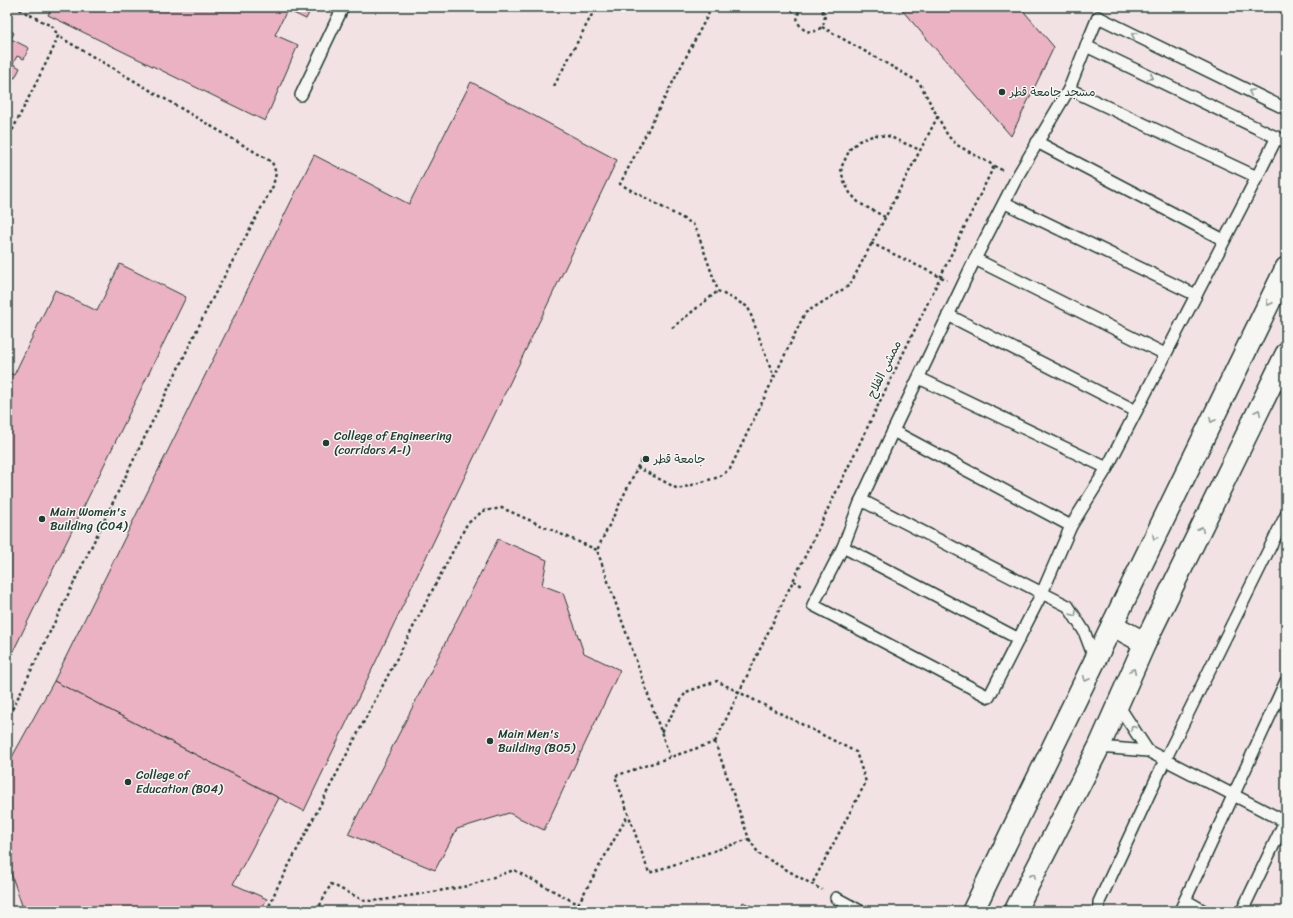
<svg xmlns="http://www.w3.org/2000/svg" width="1293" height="918" font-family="Sriracha,'Playpen Sans Arabic',sans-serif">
<rect width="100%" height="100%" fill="#f6f6f2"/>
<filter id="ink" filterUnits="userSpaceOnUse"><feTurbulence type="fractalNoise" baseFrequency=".025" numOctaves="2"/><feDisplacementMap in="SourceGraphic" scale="8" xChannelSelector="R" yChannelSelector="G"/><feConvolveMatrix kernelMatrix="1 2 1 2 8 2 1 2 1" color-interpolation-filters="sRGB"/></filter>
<g filter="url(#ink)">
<rect fill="#f3e2e4" x="7" y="7" width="1279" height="904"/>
<g fill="#ebb2c3" stroke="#1f3d34">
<path d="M52 7H312L306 19 287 10 275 35 298 45 265 121 48 15Z"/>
<path d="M904 7H1020L1054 47 1011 136 901 9Z"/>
<path d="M7 27 14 33 11 39 29 48 24 59 17 56 13 64 20 68 15 78 11 77 7 90Z"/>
<path d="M471 82 617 160 304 811 54 681 314 155 409 204Z"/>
<path d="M120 264 186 297 7 664V372L14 375 55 290 97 311Z"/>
<path d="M498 539 547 560 542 585 563 593 584 653 620 670 544 830 509 813 457 829 435 870 348 834Z"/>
<path d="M54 681 279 798 233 884 267 899 260 911H24L7 862V766Z"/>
<path d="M743 902 761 911H739Z"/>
</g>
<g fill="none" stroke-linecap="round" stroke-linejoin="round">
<defs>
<g id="service">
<path d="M1086 46 1069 89 1017 177 975 259 893 431 861 500 843 547 813 605 989 697 1042 593 1068 606 1084 631 1095 660"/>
<path d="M301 95 343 7"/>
<path d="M1286 109 1098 17 1086 46 1286 142"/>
<path d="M1037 142 1224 240"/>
<path d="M1257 177 1277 137"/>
<path d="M1005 203 1196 295"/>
<path d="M975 259 1165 354"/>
<path d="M948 315 1136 411"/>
<path d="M919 378 1107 468"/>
<path d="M893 431 1071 526"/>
<path d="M861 500 1042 593 1071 526 1107 468 1257 177 1069 89"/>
<path d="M843 547 1019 639"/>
<path d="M1118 705 1148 751"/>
<path d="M1099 747 1148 751 1286 822"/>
<path d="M836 898 860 911"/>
<path d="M1185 900 1204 911"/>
<path d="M1099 911V902L1165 760 1286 515"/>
<path d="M1180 911 1286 681"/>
<path d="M1242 911 1286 819"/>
</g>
<g id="minor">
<path d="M1112 625 1145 643"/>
<path d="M973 911 1286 268"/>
<path d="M1015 911 1099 747 1145 643 1286 354"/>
</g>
</defs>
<use href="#service" stroke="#1f3d34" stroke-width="14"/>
<use href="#minor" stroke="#1f3d34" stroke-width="24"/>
<g stroke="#1f3d34" stroke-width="2.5" stroke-dasharray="3 3" stroke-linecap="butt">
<path d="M712 7 620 184 693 224 697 231 718 291 748 307 774 378"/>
<path d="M786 7 798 13"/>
<path d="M803 7C799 12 795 17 799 24 810 43 836 23 819 7"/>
<path d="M822 27 919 82 948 136 957 145 1002 170"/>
<path d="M554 86 596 7"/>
<path d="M7 141 54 47 58 36 53 27 15 7"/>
<path d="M885 217 859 203 850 193 843 179 841 168 850 149 859 141 875 135 888 136 920 150"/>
<path d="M871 243 947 280"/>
<path d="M672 328 718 291"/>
<path d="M641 460 597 550 670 757"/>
<path d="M637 467 678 489 719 477 730 469 805 313 850 285 938 116"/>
<path d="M794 581 804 587"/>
<path d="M7 720 210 303 273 186 276 173 272 162 58 36"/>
<path d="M661 732 686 692 717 681 856 752 866 782 812 884"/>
<path d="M715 742 994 166"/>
<path d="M715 742 749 839 649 873 615 776Z"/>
<path d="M749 839 759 854 822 890"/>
<path d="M267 911 276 890 467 524 483 511 502 508 597 550"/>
<path d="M317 911 331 884 365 901 384 900 468 886 514 870 578 904 628 815"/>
</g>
<use href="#service" stroke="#f6f6f2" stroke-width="11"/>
<use href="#minor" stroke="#f6f6f2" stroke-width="21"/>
</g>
<defs><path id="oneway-chevron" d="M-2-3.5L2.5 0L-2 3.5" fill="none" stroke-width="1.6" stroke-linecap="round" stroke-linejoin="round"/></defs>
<g stroke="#8a9a93">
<use href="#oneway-chevron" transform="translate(1134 35) rotate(-154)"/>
<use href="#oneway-chevron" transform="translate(1151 77) rotate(26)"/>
<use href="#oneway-chevron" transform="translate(1251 92) rotate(-154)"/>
<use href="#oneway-chevron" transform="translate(1269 303) rotate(116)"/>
<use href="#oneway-chevron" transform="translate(1258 412) rotate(-64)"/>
<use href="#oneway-chevron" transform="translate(1212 420) rotate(116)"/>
<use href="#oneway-chevron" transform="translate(1201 529) rotate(-64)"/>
<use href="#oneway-chevron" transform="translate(1155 537) rotate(116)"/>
<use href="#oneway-chevron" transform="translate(1074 614) rotate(59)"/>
<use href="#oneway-chevron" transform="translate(1133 671) rotate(-66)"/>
<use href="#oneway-chevron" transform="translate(1086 679) rotate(116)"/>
<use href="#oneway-chevron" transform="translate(1133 728) rotate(-123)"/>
<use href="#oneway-chevron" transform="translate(1033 876) rotate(-63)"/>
</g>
</g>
<g fill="#1f3d34" stroke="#f6f6f2" stroke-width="1.5">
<circle cx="1002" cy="92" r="4"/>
<circle cx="326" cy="443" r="4"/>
<circle cx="646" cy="459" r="4"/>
<circle cx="42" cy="519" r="4"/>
<circle cx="490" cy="741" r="4"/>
<circle cx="128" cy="782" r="4"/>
</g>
<g text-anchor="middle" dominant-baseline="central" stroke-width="3" stroke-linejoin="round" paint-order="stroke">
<g font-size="12" fill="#1f3d34" stroke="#f6f6f2" text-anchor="start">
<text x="1010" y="92">مسجد جامعة قطر</text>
<text x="334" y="436">College of Engineering<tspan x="334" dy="14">(corridors A-I)</tspan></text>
<text x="654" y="459">جامعة قطر</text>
<text x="50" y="512">Main Women's<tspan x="50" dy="14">Building (C04)</tspan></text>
<text x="498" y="734">Main Men's<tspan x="498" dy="14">Building (B05)</tspan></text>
<text x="136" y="775">College of<tspan x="136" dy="14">Education (B04)</tspan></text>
</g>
<g font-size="12" fill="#1f3d34" stroke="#f6f6f2">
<text transform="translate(884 369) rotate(-64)">ممشى الفلاح</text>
</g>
</g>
<rect width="1293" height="918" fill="none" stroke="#f6f6f2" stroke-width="24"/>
<rect x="12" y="12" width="1269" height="894" fill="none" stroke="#1f3d34" stroke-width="1.5" filter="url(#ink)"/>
</svg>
